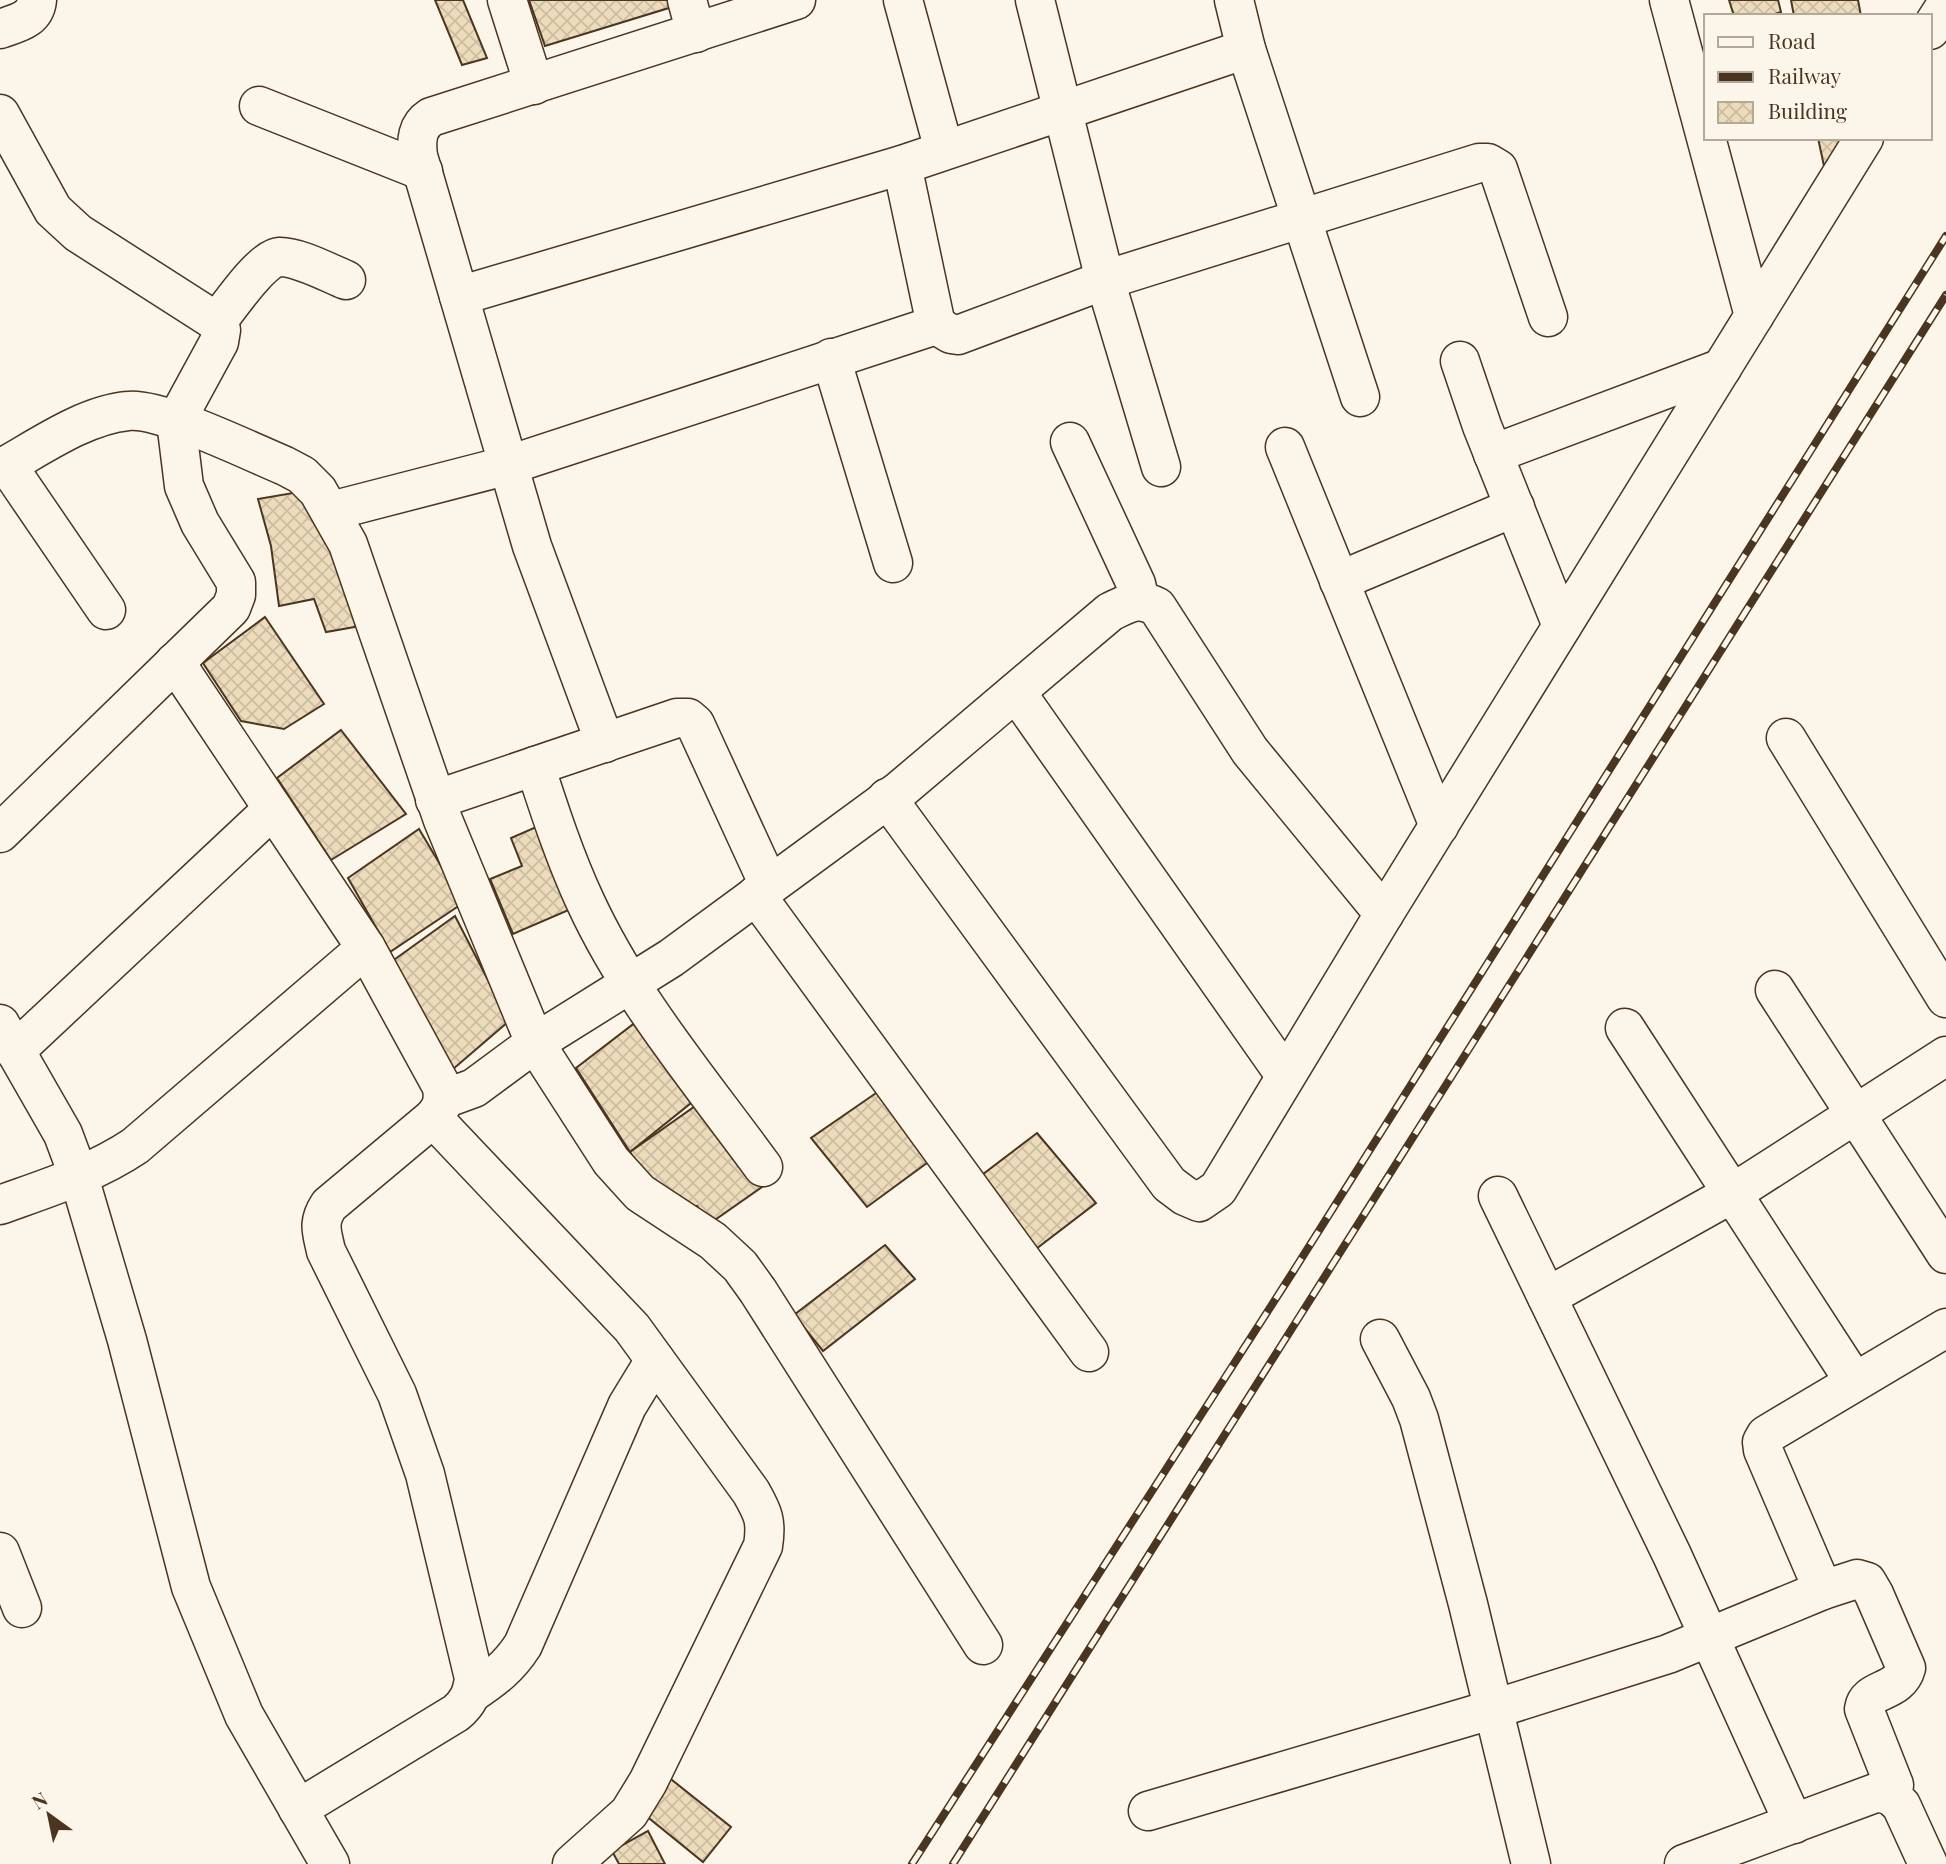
<svg xmlns="http://www.w3.org/2000/svg" width="1946" height="1864" font-family="'Playfair Display',serif">
<defs>
<pattern id="building-cross-hatch" width="8" height="8" patternUnits="userSpaceOnUse" patternTransform="scale(1.75)"><rect width="8" height="8" fill="#ecdcbc"/><path d="M0 0l8 8M0 8l8-8" fill="none" stroke="#ccbda1"/></pattern>
</defs>
<rect width="100%" height="100%" fill="#fbf6e9"/>
<g fill="url(#building-cross-hatch)" stroke="#4a3520" stroke-width="2">
<path d="M435 0H463L487 58 462 65Z"/>
<path d="M529 0H669L672 7 545 46Z"/>
<path d="M1729 0H1778L1781 12 1769 16H1734Z"/>
<path d="M1791 0H1858L1861 16H1794Z"/>
<path d="M1818 138H1843L1824 166Z"/>
<path d="M310 490 366 625 326 632 314 599 279 606 271 546 258 499Z"/>
<path d="M265 617 324 704 284 729 241 721 203 663Z"/>
<path d="M341 730 406 814 331 860 277 778Z"/>
<path d="M543 824 578 906 513 934 490 879 522 866 511 838Z"/>
<path d="M419 829 463 903 390 952 348 878Z"/>
<path d="M455 916 509 1021 452 1070 391 962Z"/>
<path d="M636 1022 696 1099 630 1152 576 1068Z"/>
<path d="M879 1091 935 1157 867 1207 811 1138Z"/>
<path d="M701 1102 762 1187 709 1224 697 1206 687 1210 658 1194 630 1152Z"/>
<path d="M1037 1133 1096 1203 1032 1252 978 1178Z"/>
<path d="M885 1245 915 1279 823 1351 794 1315Z"/>
<path d="M667 1776 731 1827 703 1862 639 1810Z"/>
<path d="M648 1831 665 1864H619L612 1851Z"/>
</g>
<g fill="none" stroke-linecap="round" stroke-linejoin="round">
<defs>
<g id="minor">
<path d="M507 0 534 85"/>
<path d="M687 0 696 33"/>
<path d="M903 0 944 150"/>
<path d="M1035 0 1105 280 1161 467"/>
<path d="M1234 0 1246 49 1360 397"/>
<path d="M1669 0 1754 316"/>
<path d="M0 29C17 23 35 20 37 0"/>
<path d="M1930 30 1946 5"/>
<path d="M259 106 423 171"/>
<path d="M0 114 53 210 78 233 217 322 221 330 219 342 176 421 184 486 200 523 236 582V595L231 608 0 833"/>
<path d="M902 165 936 325"/>
<path d="M459 296 902 165 1246 49"/>
<path d="M217 322C229 307 262 258 279 257 297 256 329 273 346 280"/>
<path d="M831 358 893 563"/>
<path d="M1460 361 1482 426 1562 626"/>
<path d="M1070 442 1136 584 1140 601"/>
<path d="M1285 447 1439 826"/>
<path d="M1493 454 1722 368"/>
<path d="M7 465 106 610"/>
<path d="M0 469C38 448 84 415 128 411 160 407 251 452 285 466L302 475 318 491 348 544 443 820 535 1043 611 1161 640 1193 713 1241 740 1266 758 1291 983 1645"/>
<path d="M331 511 509 465 936 325 951 334 958 335 1105 280 1479 163H1488L1498 169 1548 317"/>
<path d="M1339 581 1515 507"/>
<path d="M175 662 366 948 442 1087C444 1101 442 1108 433 1118L329 1205C317 1223 322 1232 326 1251L397 1394 425 1474 474 1678C472 1694 468 1703 456 1713L298 1809"/>
<path d="M1016 692 1285 1075"/>
<path d="M1786 738 1946 998"/>
<path d="M605 743 532 546 418 156C416 140 417 126 431 117L796 0"/>
<path d="M535 766C550 812 565 858 585 901 629 997 701 1082 763 1167"/>
<path d="M887 798 1169 1184 1185 1196 1199 1202 1218 1189 1384 914 1864 138"/>
<path d="M435 800 677 718H688L695 724 769 885"/>
<path d="M756 895 1089 1352"/>
<path d="M1775 990 1946 1254"/>
<path d="M0 1024 63 1134 79 1177 127 1340 191 1587 244 1715 330 1864"/>
<path d="M1625 1028 1854 1381"/>
<path d="M15 1051 273 809"/>
<path d="M444 1099 474 1088 535 1043 671 958 900 790 1110 612C1129 603 1137 596 1157 607L1250 751 1384 914"/>
<path d="M433 1118 632 1328 751 1492C763 1513 767 1521 763 1546L648 1782 629 1813 572 1864"/>
<path d="M1498 1196 1672 1555 1794 1824"/>
<path d="M0 1205C47 1188 93 1174 135 1146L366 948"/>
<path d="M1547 1297 1733 1193 1946 1056"/>
<path d="M1380 1339 1411 1398 1419 1419 1468 1604 1531 1864"/>
<path d="M0 1552 22 1608"/>
<path d="M1823 1590 1763 1450 1762 1442 1766 1435 1946 1328"/>
<path d="M472 1693C493 1679 509 1667 523 1645L627 1406 655 1360"/>
<path d="M1148 1811 1494 1709 1668 1654 1823 1590 1857 1579 1867 1582 1874 1594 1906 1668C1899 1694 1867 1687 1864 1709L1894 1785 1891 1796"/>
<path d="M1684 1864 1878 1792 1891 1796 1901 1805 1928 1864"/>
</g>
</defs>
<use href="#minor" stroke="#4a3520" stroke-width="41"/>
<use href="#minor" stroke="#fbf6e9" stroke-width="38"/>
<defs>
<g id="rail">
<path d="M912 1864 1291 1275 1946 236"/>
<path d="M953 1864 1946 295"/>
</g>
</defs>
<use href="#rail" stroke="#4a3520" stroke-width="8"/>
<use href="#rail" stroke="#fbf6e9" stroke-width="5" stroke-dasharray="16" stroke-linecap="butt"/>
</g>
<rect x="1704" y="14" width="228" height="126" fill="#fbf6e9" stroke="#b4a999" stroke-width="2"/>
<rect x="1718" y="37" width="35" height="10" fill="#fbf6e9" stroke="#b4a999" stroke-width="2"/>
<text x="1768" y="49" font-size="21" fill="#4a3520">Road</text>
<rect x="1718" y="72" width="35" height="10" fill="#4a3520" stroke="#b4a999" stroke-width="2"/>
<text x="1768" y="84" font-size="21" fill="#4a3520">Railway</text>
<rect x="1718" y="102" width="35" height="21" fill="url(#building-cross-hatch)" stroke="#b4a999" stroke-width="2"/>
<text x="1768" y="119" font-size="21" fill="#4a3520">Building</text>
<g transform="translate(49 1815) rotate(327)" stroke="#fbf6e9" stroke-width="5" paint-order="stroke">
<path d="M0-5L12 26L0 18L-12 26Z" fill="#4a3520"/>
<text y="-10" font-size="19" font-weight="bold" text-anchor="middle" fill="#4a3520">N</text>
</g>
</svg>
